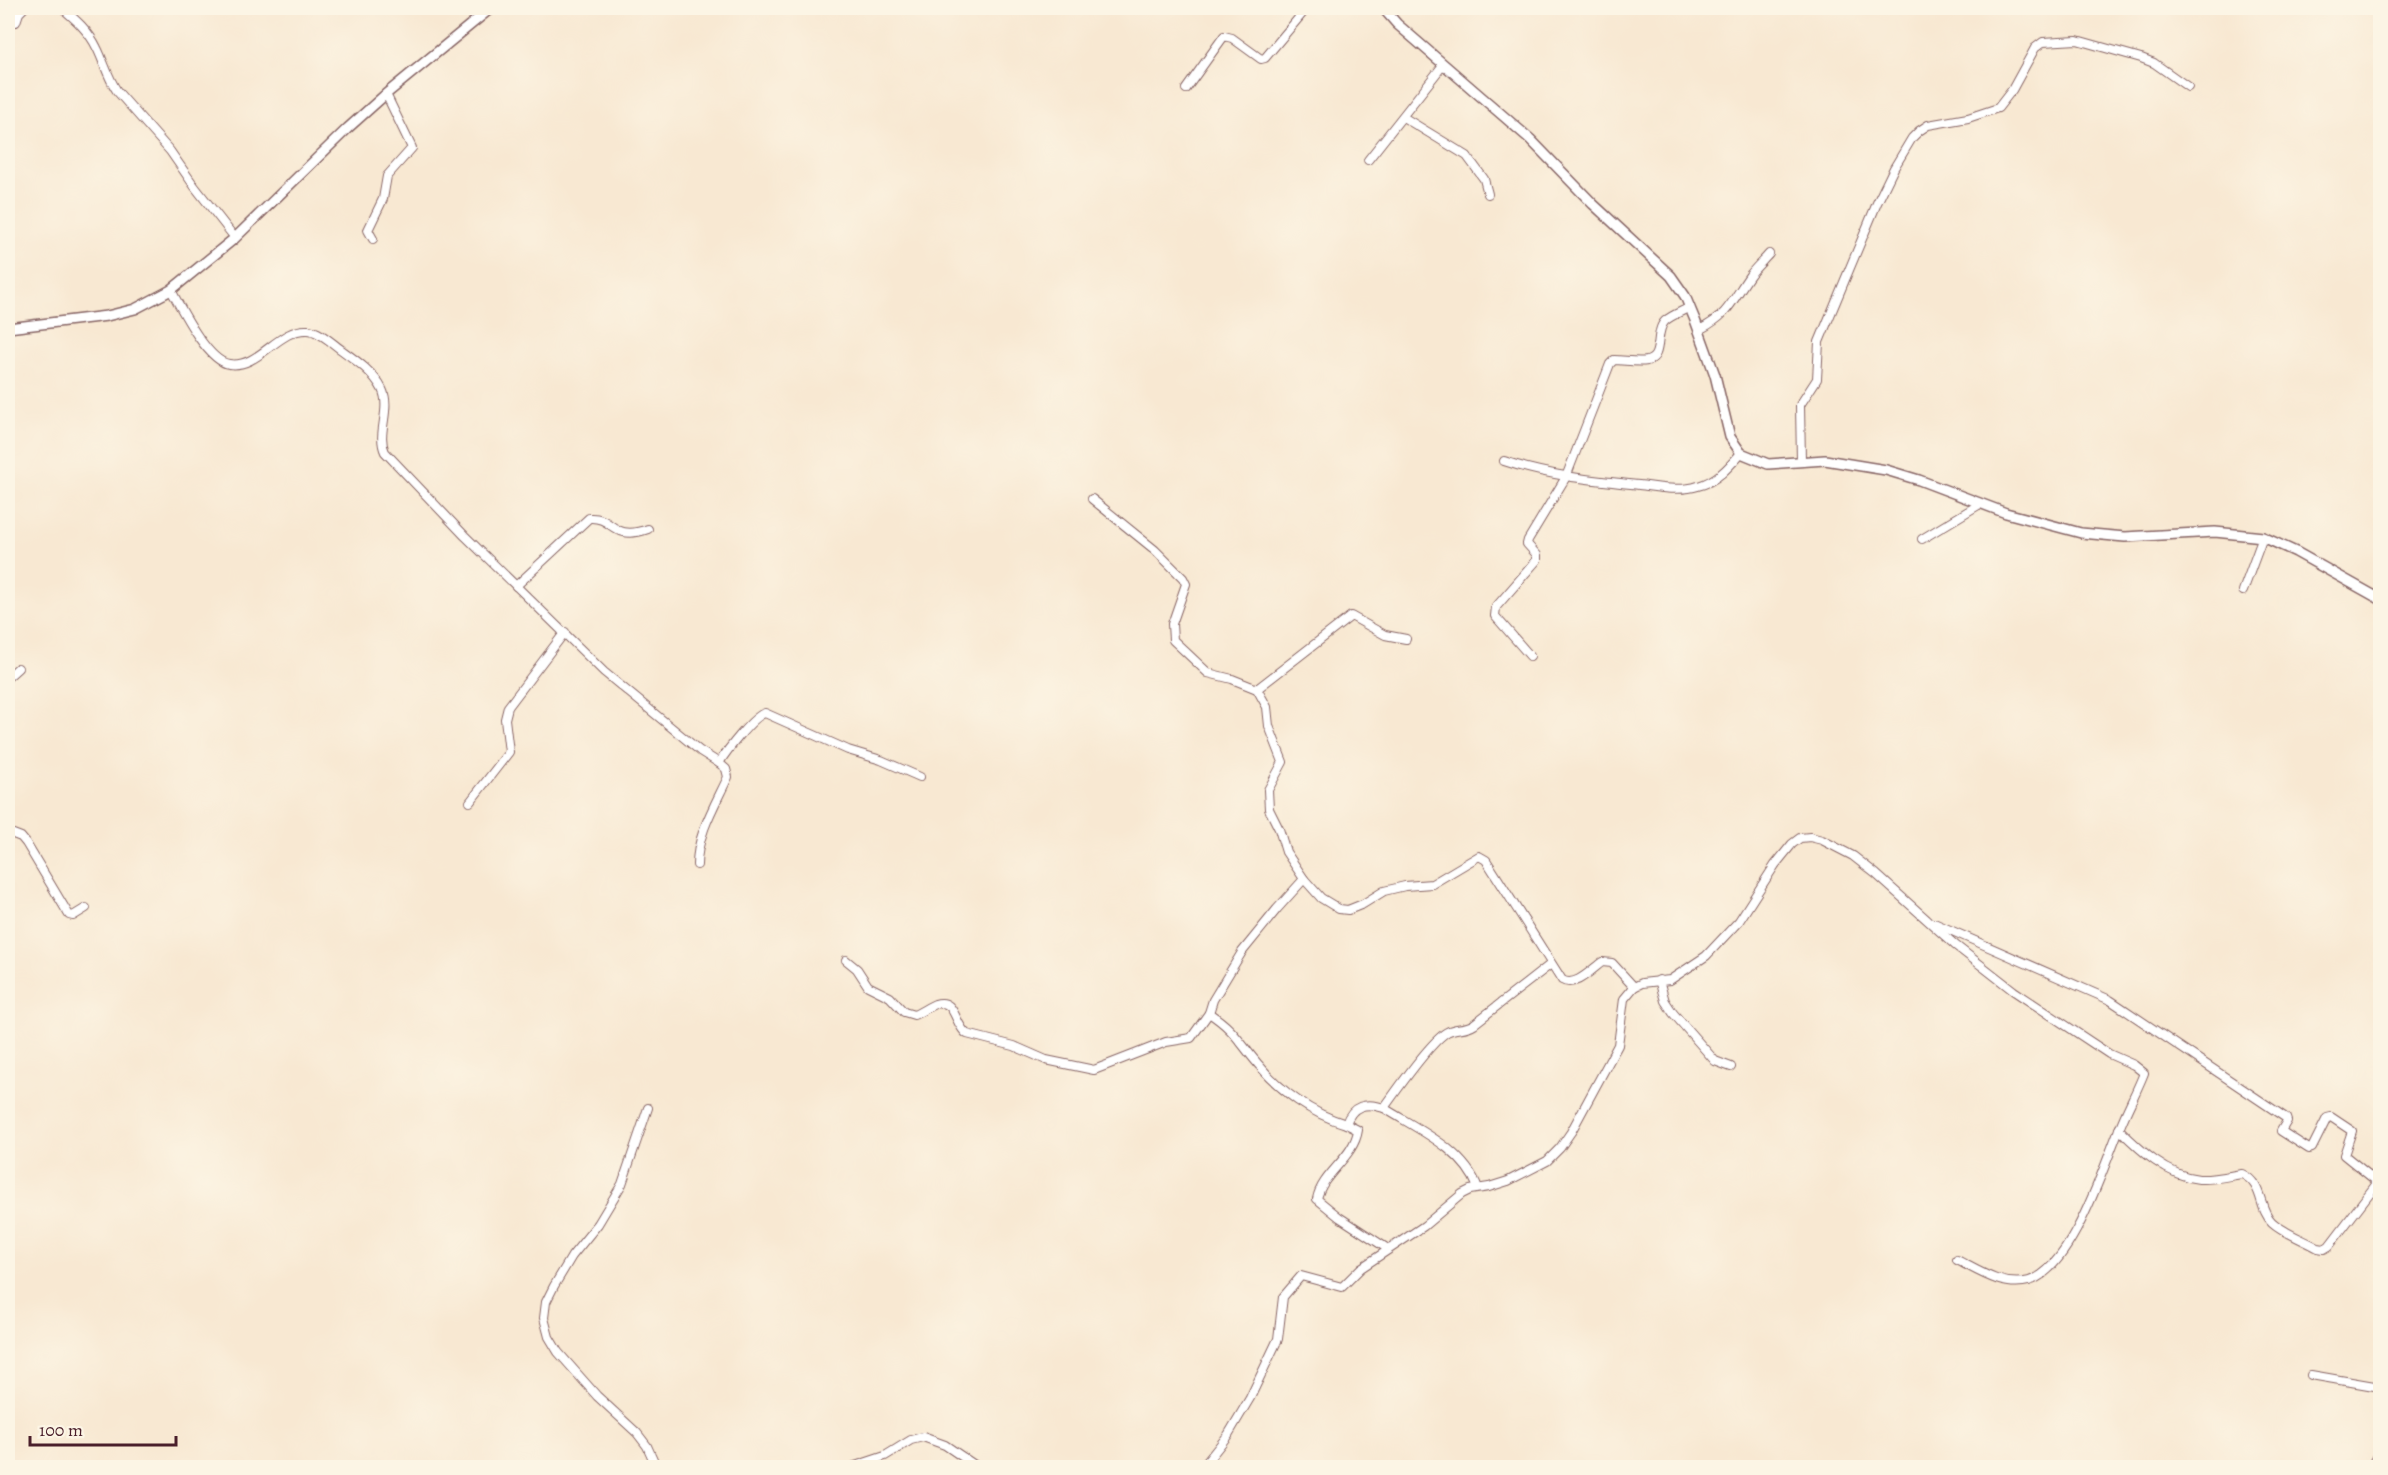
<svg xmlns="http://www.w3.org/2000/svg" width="2388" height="1475" font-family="Alegreya,serif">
<rect width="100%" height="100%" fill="#fcf5e5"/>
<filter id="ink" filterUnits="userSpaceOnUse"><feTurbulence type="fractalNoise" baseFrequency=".0167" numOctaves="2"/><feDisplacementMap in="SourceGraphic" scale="12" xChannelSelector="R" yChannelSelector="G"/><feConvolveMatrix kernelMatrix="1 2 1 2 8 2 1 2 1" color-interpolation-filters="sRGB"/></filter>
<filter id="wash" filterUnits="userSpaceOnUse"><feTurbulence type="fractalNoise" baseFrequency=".008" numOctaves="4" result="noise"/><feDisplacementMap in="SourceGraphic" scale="24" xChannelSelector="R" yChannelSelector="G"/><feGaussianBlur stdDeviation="1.35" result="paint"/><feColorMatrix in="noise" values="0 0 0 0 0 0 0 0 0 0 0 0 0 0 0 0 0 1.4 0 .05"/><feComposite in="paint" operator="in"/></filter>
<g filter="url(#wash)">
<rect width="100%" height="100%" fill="#f8e8d2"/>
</g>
<g filter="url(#ink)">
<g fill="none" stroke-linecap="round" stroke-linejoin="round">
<defs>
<g id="minor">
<path d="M62 8C75 19 89 31 97 48 104 62 108 78 117 91L170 151 195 187 235 238"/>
<path d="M16 22 19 13 24 8"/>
<path d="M1186 89 1224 36 1232 38 1261 59 1265 58 1307 8"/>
<path d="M1403 117 1467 156 1484 179 1488 194"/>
<path d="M1368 160 1443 65"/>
<path d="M373 239 368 230 383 199 387 176 412 148 386 94"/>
<path d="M171 290C181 308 207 361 229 364 259 369 278 328 308 330 320 331 333 344 343 351 357 361 374 373 382 389 392 409 376 433 385 452L465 536 604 672 700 751 719 763C726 752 753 716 765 713L848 750 881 760 920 777"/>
<path d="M1699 330C1730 314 1731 302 1750 275 1755 268 1763 261 1769 254"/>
<path d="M1504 461C1548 476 1592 480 1639 485 1658 487 1680 492 1698 486 1717 481 1729 467 1741 453"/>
<path d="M1801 461 1800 405 1817 379 1819 342 1877 203 1894 168 1912 138 1919 131 1928 125 1968 118 1998 108 2012 90 2035 48 2043 42 2077 40 2141 58 2154 63 2188 87"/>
<path d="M1092 499 1155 550 1183 578 1186 584 1172 624 1173 640 1208 673 1232 679 1257 689 1267 707 1269 726 1283 762 1268 790 1269 809 1279 829 1286 852 1304 879 1321 898 1339 909 1348 910 1363 904 1384 891 1405 886 1432 884 1479 856 1486 860 1562 980C1575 988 1591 970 1602 962L1612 963 1634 987"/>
<path d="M1922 539 1980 504"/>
<path d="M516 586 589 518C614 516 611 542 648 529"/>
<path d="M2243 591 2263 537"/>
<path d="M1530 656 1495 616 1496 607 1537 560V555L1527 544 1528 540 1566 477 1610 364 1614 360C1624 360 1637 363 1647 361 1664 357 1654 332 1665 321 1672 315 1683 311 1690 307"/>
<path d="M8 677 18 668"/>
<path d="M1257 689 1351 616 1385 635 1406 639"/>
<path d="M470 802 509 752 505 719 508 707 565 632"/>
<path d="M8 832 21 837 26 843 69 915 73 916 86 908"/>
<path d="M697 865C697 834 715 805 728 777L726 769 719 763"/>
<path d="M1934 923 2110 1000 2286 1118 2287 1121 2281 1131 2309 1149 2312 1148 2327 1118 2331 1117 2352 1131 2344 1155 2380 1184"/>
<path d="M846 960 857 969 868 986 890 997 904 1012 914 1015C921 1012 928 1007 935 1004 956 997 954 1025 967 1034L1014 1046 1046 1060 1094 1070 1166 1042 1191 1038 1209 1013 1213 1000 1242 952 1277 909 1304 879"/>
<path d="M1659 980 1665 1001 1673 1013 1715 1061 1731 1067"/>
<path d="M1209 1013C1235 1030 1239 1042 1258 1064 1280 1091 1312 1114 1346 1124"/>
<path d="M648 1108 622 1184 598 1224 572 1256 554 1286 546 1302 544 1318 549 1337 558 1352 597 1396 637 1433 647 1446 657 1468"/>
<path d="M1384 1108C1417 1129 1464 1149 1478 1188"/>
<path d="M2119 1129C2140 1150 2167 1176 2199 1179 2213 1180 2228 1176 2242 1174 2264 1184 2258 1209 2272 1222 2284 1233 2304 1240 2318 1248L2324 1249 2329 1246 2378 1182"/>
<path d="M1388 1249 1339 1217 1317 1199C1322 1173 1354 1158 1358 1130L1346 1124C1352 1105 1366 1102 1384 1108 1397 1090 1430 1042 1447 1032 1456 1027 1465 1030 1474 1024L1551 964"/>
<path d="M2311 1375 2380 1387"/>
<path d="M849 1468 885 1456 911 1440 923 1437 945 1445 979 1468"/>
<path d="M1202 1468 1228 1435 1250 1398 1278 1339 1283 1297 1301 1276 1342 1287 1361 1268 1424 1226 1462 1194 1470 1190 1489 1187 1508 1181 1547 1161 1560 1148 1571 1132 1618 1045 1624 999 1634 987 1642 983 1670 980 1706 956 1739 921 1775 865 1792 844 1800 838 1810 837 1822 840 1853 856 1876 874 1955 945 2014 991 2109 1054 2134 1065 2144 1073C2137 1091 2127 1109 2120 1127 2104 1165 2072 1269 2029 1281 2003 1288 1979 1271 1957 1260"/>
<path d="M2370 1468 2380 1451"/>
</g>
<g id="tertiary">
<path d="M1383 8 1397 24 1530 139 1593 204 1671 276 1685 296 1695 320 1715 375 1730 437 1741 453 1768 464 1825 460 1886 470 1919 480 2006 513 2081 533 2125 537 2215 532 2263 537 2296 552 2380 599"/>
<path d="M8 328 107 316 135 309 171 290 235 238 348 128 386 94 491 8"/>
</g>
</defs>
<use href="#minor" stroke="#876565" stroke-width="10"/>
<use href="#tertiary" stroke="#876565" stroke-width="12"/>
<use href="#minor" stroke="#fff" stroke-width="8"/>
<use href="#tertiary" stroke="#fff" stroke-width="9"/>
</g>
</g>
<rect width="2388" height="1475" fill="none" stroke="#fcf5e5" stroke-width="30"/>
<path d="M30 1436v9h146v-9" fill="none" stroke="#4a1f2b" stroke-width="3"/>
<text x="39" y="1436" font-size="18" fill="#4a1f2b" stroke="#fcf5e5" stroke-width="4.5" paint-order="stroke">100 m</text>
</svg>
